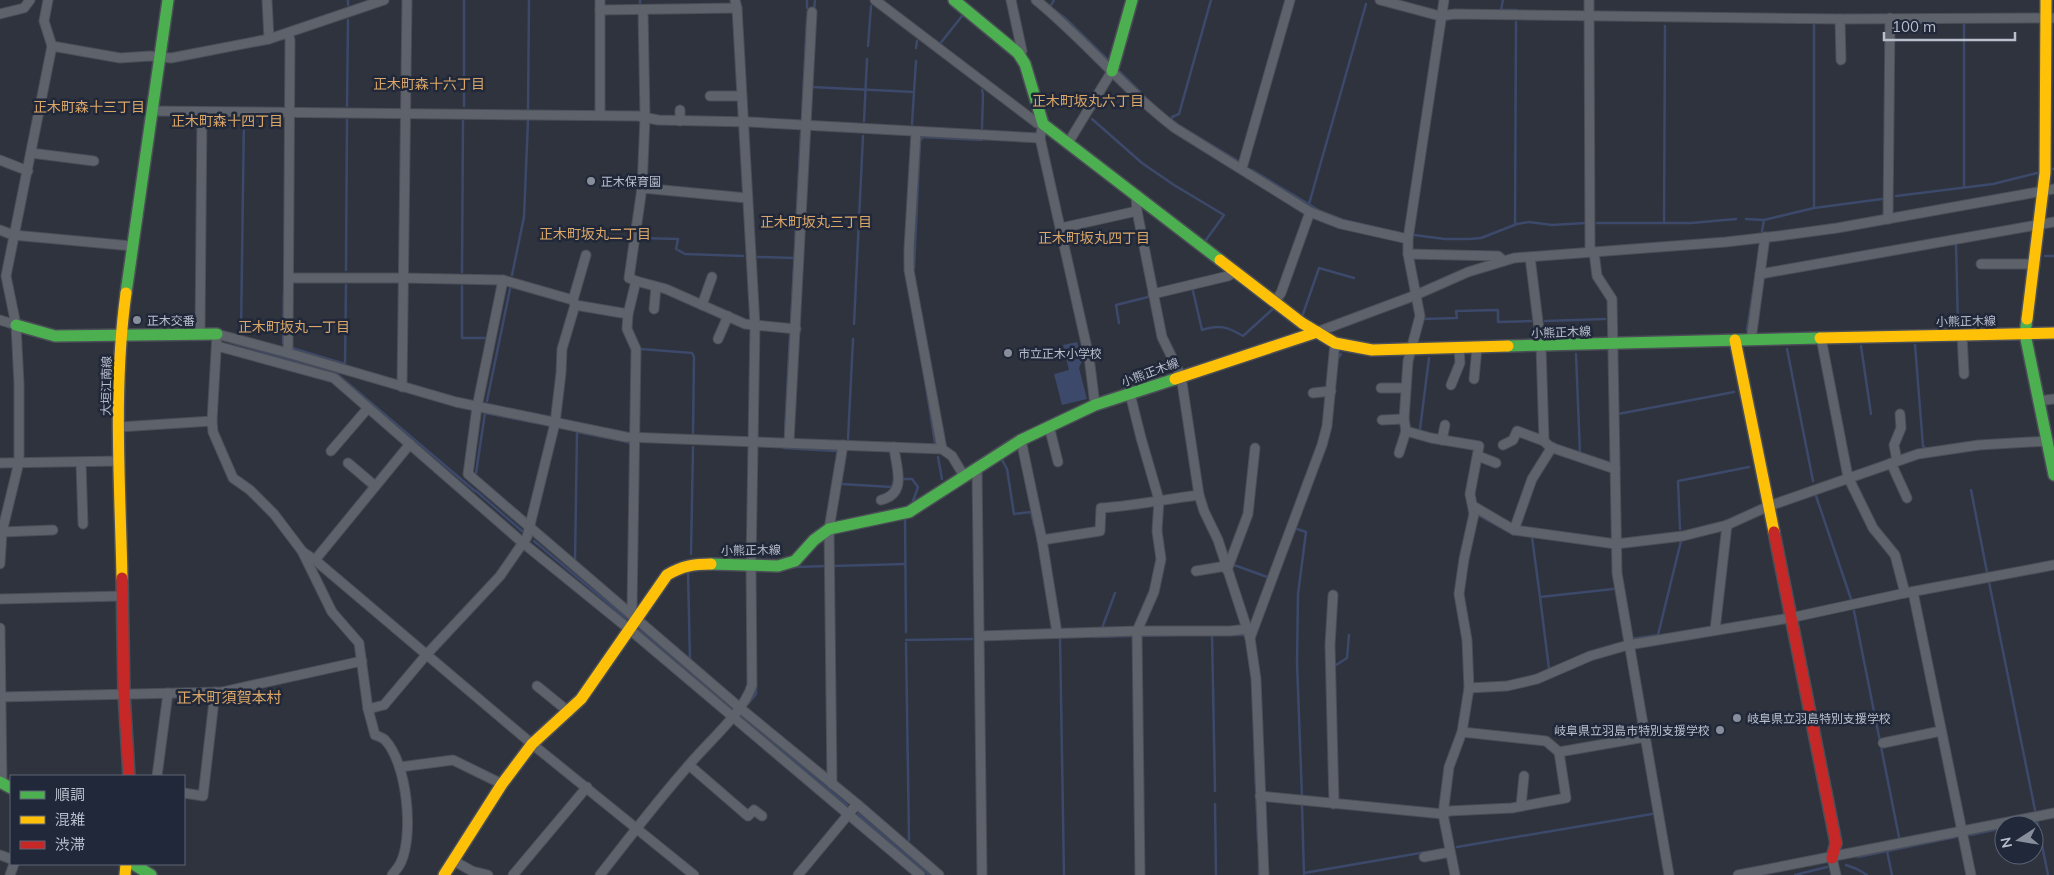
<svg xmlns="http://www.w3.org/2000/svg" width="2054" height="875" font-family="Mulish,'Noto Sans JP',sans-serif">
<rect width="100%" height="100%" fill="#2e333e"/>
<path fill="#3c496a" d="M1077 342 1082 361 1079 368 1087 399 1062 405 1054 374 1069 370 1063 345Z"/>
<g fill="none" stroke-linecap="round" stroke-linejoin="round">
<g stroke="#3c496a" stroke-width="2.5">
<path d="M1503 0 1501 10H1516V12"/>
<path d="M640 4V0"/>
<path d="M348 5V0"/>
<path d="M1050 7 1054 0"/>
<path d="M807 8V0"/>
<path d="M1053 9 1065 18 1108 60"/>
<path d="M814 11 815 0"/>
<path d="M1964 22V187"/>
<path d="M1814 25V208"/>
<path d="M939 45 962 16"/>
<path d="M868 46 871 6"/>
<path d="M916 48 917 41"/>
<path d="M1120 72 1140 92"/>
<path d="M811 87 914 92 912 124"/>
<path d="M982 90 983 94 982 128"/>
<path d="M914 92 916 61"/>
<path d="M347 106 348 20"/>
<path d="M464 106V0"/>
<path d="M528 110 529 0"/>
<path d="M802 117 807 18"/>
<path d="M1092 119 1142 163 1174 185 1224 215 1206 240"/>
<path d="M864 121 867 59"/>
<path d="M1171 121 1172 117 1179 114 1211 0"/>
<path d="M1180 126 1238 161"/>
<path d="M2053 169H2054"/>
<path d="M1252 170 1320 211 1343 220 1400 233"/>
<path d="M1896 196 1993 184 2037 173"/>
<path d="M1309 204 1366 4"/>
<path d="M1746 219 1764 220 1762 231"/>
<path d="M1764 220 1814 208 1882 199"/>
<path d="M1664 222 1665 26"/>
<path d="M1597 223H1691L1736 219"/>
<path d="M1515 224 1516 22"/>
<path d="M1414 235 1445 239H1469L1481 238 1517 224 1529 222 1552 225 1586 223"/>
<path d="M639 238 678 239 676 249 685 254 743 256"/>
<path d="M1953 244H1956L1958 327"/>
<path d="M2045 256H2054"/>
<path d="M758 257 794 258"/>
<path d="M914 268 920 141 923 137 982 140"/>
<path d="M346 270 347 120"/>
<path d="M462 272 463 121"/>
<path d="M512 275 524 217 528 120"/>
<path d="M1763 280V278L1783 274"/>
<path d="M462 286V338H487L486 340"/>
<path d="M1193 291 1202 330C1219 324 1228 327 1243 336L1274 308"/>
<path d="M1303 314 1319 268 1354 278"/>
<path d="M1424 319 1457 318 1456 311 1498 310V322L1531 321"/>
<path d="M1545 321 1605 319"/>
<path d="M791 323 801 132"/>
<path d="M1119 323 1116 305 1148 297"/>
<path d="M854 324 863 136"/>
<path d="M1747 330 1755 280"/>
<path d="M241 332 244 117H283L286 121"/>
<path d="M230 342 337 374 475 491"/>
<path d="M283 343 284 291"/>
<path d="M1915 345 1923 446 1926 449"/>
<path d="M1861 346 1871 414"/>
<path d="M292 348 345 364 346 285"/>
<path d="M641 349 692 353 694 357 693 433"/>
<path d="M1787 349 1813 481"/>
<path d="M1576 354 1580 454"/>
<path d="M1337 360 1341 354"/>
<path d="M924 373 935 443"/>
<path d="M487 401 510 289"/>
<path d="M1618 414 1734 392"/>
<path d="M1420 429 1429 358"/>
<path d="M785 433 790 334"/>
<path d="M848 439 853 339"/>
<path d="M784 448 836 451"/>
<path d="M846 451 841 484 892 487 894 480H896"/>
<path d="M938 457 942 479"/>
<path d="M1001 458 1007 469 1014 514 1031 512 1034 525"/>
<path d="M476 473 485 413 537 423"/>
<path d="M901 479H912L918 487 912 504"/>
<path d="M1971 490 1987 572"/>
<path d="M476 491 522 531"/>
<path d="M1816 496 1851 599"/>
<path d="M1478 515 1507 531"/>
<path d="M905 518 906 632"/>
<path d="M1294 528 1306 532 1298 594 1297 663 1302 797"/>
<path d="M1680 529 1678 481 1749 467"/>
<path d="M1530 536 1532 537 1540 597"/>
<path d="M534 541 627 619"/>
<path d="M691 554 693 447"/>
<path d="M575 561 577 432 628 442 631 445"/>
<path d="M1234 565 1270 578"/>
<path d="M832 566 905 564"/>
<path d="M796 567 827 566"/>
<path d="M1989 582 2035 810"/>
<path d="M1854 611 1899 837"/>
<path d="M1102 628 1115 593"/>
<path d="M639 630 734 710"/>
<path d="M1212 635 1215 791"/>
<path d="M1232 635H1246"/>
<path d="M1143 636 1174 635"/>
<path d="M1060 637 1064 875"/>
<path d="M1095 637 1132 636"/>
<path d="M1631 639 1658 635 1681 541"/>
<path d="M906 640 972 639"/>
<path d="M906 643 909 840"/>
<path d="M690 660 688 572 690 570"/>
<path d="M1333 667 1347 658 1349 635"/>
<path d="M1549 669 1540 597 1613 589"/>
<path d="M747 705 756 694V685"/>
<path d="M739 714 847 805"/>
<path d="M1254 734 1258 841"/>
<path d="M1335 797 1338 796V787"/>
<path d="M1215 804 1216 875"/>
<path d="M1302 805 1304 875"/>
<path d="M858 814 929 875"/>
<path d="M2037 820 2048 875"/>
<path d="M2016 825 2037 821"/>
<path d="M1970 835 2004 828"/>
<path d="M1457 847 1652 814"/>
<path d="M1259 849V875"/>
<path d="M1887 851 1892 875"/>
<path d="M1858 857 1956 837"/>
<path d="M1846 865 1857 869 1867 875"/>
<path d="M1304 873 1426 852"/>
<path d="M1795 875 1827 867"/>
</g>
<defs>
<g id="street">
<path d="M267 0 269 39"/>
<path d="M875 0 1037 123 1043 124 1040 138 1089 357 1095 405"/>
<path d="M1011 0 1022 51 1018 53"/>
<path d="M1036 0C1085 40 1125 90 1175 128L1310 212 1341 224 1408 239"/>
<path d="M1380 0 1440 16 1455 14 1840 19 2054 18"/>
<path d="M1444 0 1408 239V254L1420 316 1408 361 1404 419 1406 431 1431 438 1479 446 1470 494 1474 514 1464 559 1459 594 1467 640 1469 688 1462 732 1449 767 1443 814 1455 875"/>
<path d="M1589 0 1590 252"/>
<path d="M600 10 737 8"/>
<path d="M0 14 24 8 30 0"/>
<path d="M1840 19 1841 60"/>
<path d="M288 33 290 40 288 353"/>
<path d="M52 46 120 58 150 56 171 58 269 39 384 0"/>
<path d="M710 96H741"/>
<path d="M152 111 638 116 658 120 750 122 1040 138"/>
<path d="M600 115V0"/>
<path d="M680 121V110"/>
<path d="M916 132 909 248V270L942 449"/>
<path d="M1068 143 1112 71"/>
<path d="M31 153 94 161"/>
<path d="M0 160 28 171"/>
<path d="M1242 168 1290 0"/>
<path d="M642 188 747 198"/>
<path d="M1136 196 1137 211 1162 337 1181 376 1199 495 1204 511 1218 540 1250 638 1256 679 1264 875"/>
<path d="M1888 219 1890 18"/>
<path d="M1061 228 1137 211"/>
<path d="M0 230 13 235 132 246"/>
<path d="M1594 252 1597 276 1612 299 1617 573 1669 875"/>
<path d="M1408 254 1498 256 1504 261"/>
<path d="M1530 257 1541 346 1544 441 1550 447 1615 469"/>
<path d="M1981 264H2035"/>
<path d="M1760 274 2054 222"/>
<path d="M289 278H404L503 280 573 300"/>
<path d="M503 280 477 407 468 474 740 708 857 804"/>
<path d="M636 281 666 289 745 324 796 329"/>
<path d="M1153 294 1228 276 1235 272"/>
<path d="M1274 302 1281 293 1310 212"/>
<path d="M575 305 628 314"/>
<path d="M702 305 712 277"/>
<path d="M654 309 656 287"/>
<path d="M0 320 16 325"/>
<path d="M1317 332 1416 295 1468 272 1514 258 1726 242 1778 236 1837 228 2054 189"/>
<path d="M200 334 202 112"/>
<path d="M1962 335 1964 374"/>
<path d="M1821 338 1848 477 1873 528 1895 555 1905 593"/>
<path d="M718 339 728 316"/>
<path d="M1751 340 1765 237"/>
<path d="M217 346 334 378 523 543 629 629 920 875"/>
<path d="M1474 379 1477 348"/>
<path d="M1451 385 1460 363 1459 348"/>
<path d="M402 387 407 0"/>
<path d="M1381 388H1406"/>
<path d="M1313 393 1331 391"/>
<path d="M1130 394 1141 438 1159 500 1157 531 1161 559 1154 592 1137 631 1140 875"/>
<path d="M2038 401 2054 399"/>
<path d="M1382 420 1404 419"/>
<path d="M1049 426 1058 462"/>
<path d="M119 427 212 421"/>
<path d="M1021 440 1042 540"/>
<path d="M1442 440 1445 425"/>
<path d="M789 442 812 12"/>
<path d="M1503 445 1513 440 1517 431 1544 441"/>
<path d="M331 451 368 408"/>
<path d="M1399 453 1406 431"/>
<path d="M1478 456 1496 463"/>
<path d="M1897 461 1894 445 1901 428 1900 414"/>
<path d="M0 463 120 461"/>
<path d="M81 463 83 524"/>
<path d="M348 463 375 486"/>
<path d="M1891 463 1907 498"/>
<path d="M977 467 982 875"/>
<path d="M881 500C908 493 896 468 894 447"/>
<path d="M1473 506 1514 530 1616 544 1683 536 1727 525 1769 506 1918 454 1979 445 2048 441"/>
<path d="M1514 530 1532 479 1552 447"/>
<path d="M2 532 53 530"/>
<path d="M303 552 315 560 532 744 694 875"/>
<path d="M315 560 410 444"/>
<path d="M0 564 2 532 19 462V384L16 325 6 276 52 46 44 21 48 0"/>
<path d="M1227 570 1248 514 1255 448"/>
<path d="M1196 571 1226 566"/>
<path d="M1913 592 1971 875"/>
<path d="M1333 595 1330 645 1334 804"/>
<path d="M0 599 123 596"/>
<path d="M635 615 632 609 636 349 627 329 628 314 636 281 629 278 642 188 645 117 643 10"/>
<path d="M0 628 2 783"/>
<path d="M1715 630 1727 525"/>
<path d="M1057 633 1042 540 1100 531 1101 508C1134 506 1166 499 1199 495"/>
<path d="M980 636 1137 631H1230L1248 629"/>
<path d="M1250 638 1322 445 1327 426 1335 343"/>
<path d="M537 686 569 712"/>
<path d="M1469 688 1507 686 1537 679 1590 656 1628 645 1790 618 1905 593 2054 565"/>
<path d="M0 697 222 692 362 661"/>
<path d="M368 709 384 705 427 654 500 576 527 537 555 423 561 373 562 349 575 305 573 300 586 255"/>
<path d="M1462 732 1546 741 1559 752 1645 737"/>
<path d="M1883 743 1941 731"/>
<path d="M689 765 748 816 754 810 762 816"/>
<path d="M400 767 453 760 502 784"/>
<path d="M157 776 168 693"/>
<path d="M832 784 829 529 843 445"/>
<path d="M184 793 203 796 215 692"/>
<path d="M1260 796 1443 814 1449 811 1512 808 1566 798 1559 752"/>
<path d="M1521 806 1524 776"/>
<path d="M0 855 11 859"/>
<path d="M1424 857 1450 852"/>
<path d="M1832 858 1836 875"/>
<path d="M454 861 472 871 488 875"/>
<path d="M10 875 14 864"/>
<path d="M392 875C395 871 399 867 401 862 414 834 407 763 385 740 383 738 378 736 375 735L368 709 359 643 332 612 302 551 274 514 250 490 233 478 213 432 212 421 217 334 288 353 456 402 626 437 942 449 952 456 964 476"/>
<path d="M513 875 587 787"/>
<path d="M600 875C629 838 658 800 689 765 708 742 744 712 752 685L751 566 755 325 737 8 735 0"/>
<path d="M798 875 857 804 939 875"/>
<path d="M1738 875 2054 813"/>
</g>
<g id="fast">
<path d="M954 0 1018 53 1025 64 1043 124 1220 260"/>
<path d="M1112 71 1132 0"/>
<path d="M126 293 168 0"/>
<path d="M2027 319 2025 334 2054 475"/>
<path d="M16 325 55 336 217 334"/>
<path d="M1508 346 1820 338"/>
<path d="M711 564 778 566 795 561 814 540 829 529 909 512 1021 440 1095 405 1175 379"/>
<path d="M0 782 11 788"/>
<path d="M133 864 151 875"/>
</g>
<g id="slow">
<path d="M1220 260 1302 323 1335 343 1372 350 1508 346"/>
<path d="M2027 319 2045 173 2046 0"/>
<path d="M1820 338 2054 333"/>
<path d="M1735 340 1774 532"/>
<path d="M1175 379 1317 332"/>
<path d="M122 578C120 483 113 387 126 293"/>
<path d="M125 875 126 864"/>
<path d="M444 875 502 784 532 744 581 699 667 575C682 566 694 564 711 564"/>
</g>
<g id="jam">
<path d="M1774 532 1836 843 1832 858"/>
<path d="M122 578 124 694 129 776"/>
</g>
</defs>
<use href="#street" stroke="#4b4e57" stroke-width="11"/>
<use href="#fast" stroke="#4b4e57" stroke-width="14"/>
<use href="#slow" stroke="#4b4e57" stroke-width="14"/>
<use href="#jam" stroke="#4b4e57" stroke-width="14"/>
<use href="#street" stroke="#5e626b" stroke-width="9"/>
<use href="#fast" stroke="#4caf50" stroke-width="11"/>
<use href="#slow" stroke="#ffc107" stroke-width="11"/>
<use href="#jam" stroke="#c62828" stroke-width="11"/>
</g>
<g fill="#888e9b" stroke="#20283a" stroke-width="2">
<circle cx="591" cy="181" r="5"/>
<circle cx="137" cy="320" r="5"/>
<circle cx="1008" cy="353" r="5"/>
<circle cx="1737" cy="718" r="5"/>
<circle cx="1720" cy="730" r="5"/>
</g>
<g text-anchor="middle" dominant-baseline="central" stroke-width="5" stroke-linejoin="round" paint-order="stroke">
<g font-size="12" fill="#b9bfcd" stroke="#20283a" text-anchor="start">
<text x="601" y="181">正木保育園</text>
<text x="147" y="320">正木交番</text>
<text x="1018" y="353">市立正木小学校</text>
<text x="1747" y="718">岐阜県立羽島特別支援学校</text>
<text x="1710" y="730" text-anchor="end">岐阜県立羽島市特別支援学校</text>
</g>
<g font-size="12" fill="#b9bfcd" stroke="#20283a">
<text transform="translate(1966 321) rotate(-1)">小熊正木線</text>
<text transform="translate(1561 332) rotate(-2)">小熊正木線</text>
<text transform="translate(1150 372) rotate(-20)">小熊正木線</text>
<text transform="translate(106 386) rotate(-89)">大垣江南線</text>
<text transform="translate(751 550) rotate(-1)">小熊正木線</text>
</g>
<g font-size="14" fill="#daa768" stroke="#20283a">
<text x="429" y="84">正木町森十六丁目</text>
<text x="1088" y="101">正木町坂丸六丁目</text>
<text x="89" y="107">正木町森十三丁目</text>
<text x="227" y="121">正木町森十四丁目</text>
<text x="816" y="222">正木町坂丸三丁目</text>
<text x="595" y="234">正木町坂丸二丁目</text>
<text x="1094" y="238">正木町坂丸四丁目</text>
<text x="294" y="327">正木町坂丸一丁目</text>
</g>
<g font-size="15" fill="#daa768" stroke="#20283a">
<text x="229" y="697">正木町須賀本村</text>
</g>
</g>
<rect x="10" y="775" width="175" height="90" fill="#20283a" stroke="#5d6475"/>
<rect x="20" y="791" width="25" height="8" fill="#4caf50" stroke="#5d6475"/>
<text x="55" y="800" font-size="15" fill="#b9bfcd">順調</text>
<rect x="20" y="816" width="25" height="8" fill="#ffc107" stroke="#5d6475"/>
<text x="55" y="825" font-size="15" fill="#b9bfcd">混雑</text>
<rect x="20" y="841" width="25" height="8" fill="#c62828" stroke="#5d6475"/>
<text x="55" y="850" font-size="15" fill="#b9bfcd">渋滞</text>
<g transform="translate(2019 840) rotate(258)"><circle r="24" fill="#20283a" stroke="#5d6475"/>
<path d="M0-4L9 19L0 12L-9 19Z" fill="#888e9b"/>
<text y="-8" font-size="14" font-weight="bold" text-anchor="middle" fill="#b9bfcd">N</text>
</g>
<path d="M1884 32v8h131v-8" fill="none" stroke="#b9bfcd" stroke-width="2.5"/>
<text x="1892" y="32" font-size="15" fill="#b9bfcd" stroke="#20283a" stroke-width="4" paint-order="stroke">100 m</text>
</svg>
